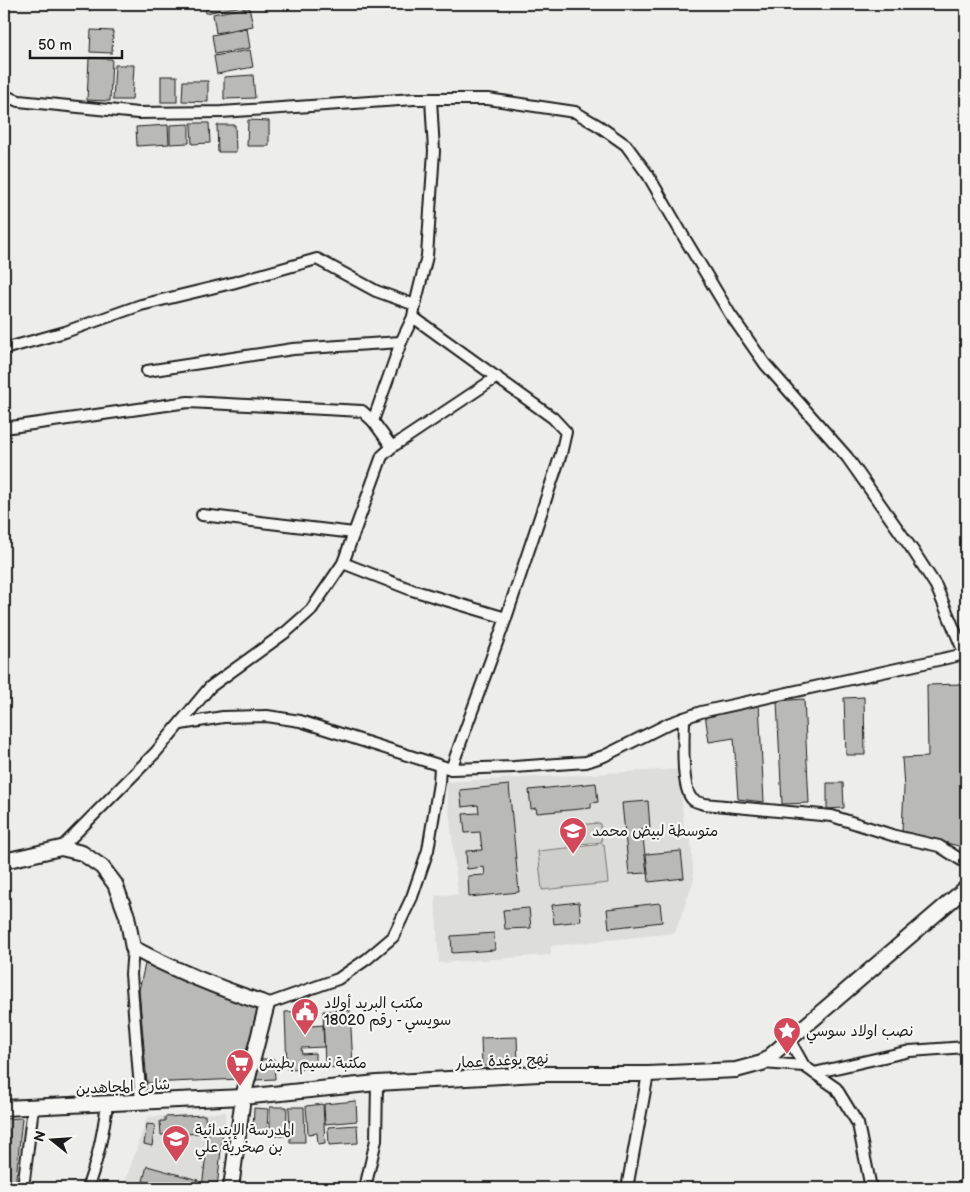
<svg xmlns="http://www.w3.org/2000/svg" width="970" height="1192" font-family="'Balsamiq Sans','Playpen Sans Arabic',sans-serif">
<rect width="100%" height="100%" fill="#edede9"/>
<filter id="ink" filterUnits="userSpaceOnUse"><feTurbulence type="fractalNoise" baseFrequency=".02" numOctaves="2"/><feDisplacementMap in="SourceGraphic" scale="10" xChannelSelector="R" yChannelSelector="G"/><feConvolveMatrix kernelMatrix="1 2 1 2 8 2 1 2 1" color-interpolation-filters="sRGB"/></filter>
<g filter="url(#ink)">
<g fill="#ddddda">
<path d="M679 769 684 827 690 830 694 880 675 933 551 946V955L439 963 435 896 458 894 446 782Z"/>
<path d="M226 1112 218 1188H145L126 1180 147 1117Z"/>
</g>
<g fill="#cececb" stroke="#757574">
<path d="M600 823 602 842 567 845 565 826Z"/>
<path d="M604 844 608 883 542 890 538 851Z"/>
</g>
<g fill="#b9b9b6" stroke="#1c1c1c">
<path d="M73 4H93L90 11Z"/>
<path d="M204 4H241L242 6 206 13Z"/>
<path d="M249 7 253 26 216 33 213 14Z"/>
<path d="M247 28 250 48 215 54 212 35Z"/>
<path d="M91 30 113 31 112 53 90 52Z"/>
<path d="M250 50 253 67 217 74 214 56Z"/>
<path d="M89 58 112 59 110 101 87 100Z"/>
<path d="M115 65H134L132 100H113Z"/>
<path d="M253 75 255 98 224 99V77Z"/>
<rect x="161" y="76" width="16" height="26"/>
<path d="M183 81H208V102L182 101Z"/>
<path d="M248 120 269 121V146H247Z"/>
<path d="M191 123H209L210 143 192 144Z"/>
<path d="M189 124V143L170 144V125Z"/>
<path d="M168 125 169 144 137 146 136 127Z"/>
<path d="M217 125H235L236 152H218Z"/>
<path d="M962 684V847L902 831 904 788 902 758 928 757 927 685Z"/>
<path d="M864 697 865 755H846L844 698Z"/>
<path d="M804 699 809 803 782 804 777 701Z"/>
<path d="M759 703 764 802 738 799 734 738 709 742 705 714Z"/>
<path d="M596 783 598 802 591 803V808L537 813 536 808 531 809 529 790Z"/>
<path d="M827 783H843L844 808 827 809Z"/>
<path d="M509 785 519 892 469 897 468 876 485 875 484 867 467 869 466 851 482 850 480 832 465 833 463 814 479 813 478 805 462 807 460 790Z"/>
<path d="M648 801 650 828 642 829 647 873 629 874 622 803Z"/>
<path d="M681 851 684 878 649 882 646 854Z"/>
<path d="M579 902 581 921 554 924 552 905Z"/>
<path d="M660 903 662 922 609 928 607 909Z"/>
<path d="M529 908 531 928 505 929 503 910Z"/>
<path d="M494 933 495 950 452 953 451 936Z"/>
<path d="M145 964 258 1010 241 1079 147 1083 139 990Z"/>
<path d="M350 1010 353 1066 325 1068 323 1011Z"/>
<path d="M311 1011 312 1026 323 1025 324 1047 301 1048 302 1054 315 1053V1068L287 1069 285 1012Z"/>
<path d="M517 1037 518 1065 482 1066 481 1038Z"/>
<path d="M259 1059H274L275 1079 256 1080Z"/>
<path d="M356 1101 357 1121 325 1124 324 1104Z"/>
<path d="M323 1104 325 1143 318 1144 317 1133 308 1134 306 1106Z"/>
<path d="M270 1107H287L286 1136H270Z"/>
<path d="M289 1107H304L305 1142H290Z"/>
<path d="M254 1108 268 1109 267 1132 253 1131Z"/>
<path d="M205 1115 206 1133 161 1135 160 1121H165V1117Z"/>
<path d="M22 1118 15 1188H4V1119Z"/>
<path d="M147 1124 155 1125 152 1146 144 1144Z"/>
<path d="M357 1125 358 1143 329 1145 328 1127Z"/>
<path d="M209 1128 223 1130 217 1188H202Z"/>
<path d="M147 1166 198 1180 196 1188H169L143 1181Z"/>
</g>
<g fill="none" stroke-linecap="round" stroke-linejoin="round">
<defs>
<g id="minor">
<path d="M4 96 19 101 138 113 221 112 414 99H488L575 112 599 126 626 145 648 175 685 239 730 314 765 364 847 457 914 552 936 586 966 657"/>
<path d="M415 305 427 256 434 151 431 99"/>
<path d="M413 317 553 418 566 432 561 454 506 618 451 769"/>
<path d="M4 349 65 332 141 305 232 283 317 259 376 291 415 305 413 317 401 342"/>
<path d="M147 371 293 349 401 342 373 421"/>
<path d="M4 428 188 402 362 411 373 421 392 447"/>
<path d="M202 515 354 533"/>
<path d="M343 563 412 590 506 618"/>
<path d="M684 718C684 735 680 789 693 800 696 802 701 803 704 804L832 816 895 836 939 846 966 863"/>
<path d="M181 724 223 717 267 716 300 721 451 769 514 767 586 762 604 756 670 723 701 712 965 654"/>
<path d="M61 848 156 752 210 687 286 632 311 610 343 563 382 456 392 447 497 377"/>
<path d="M133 948 131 974 141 1102"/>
<path d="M267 1004 338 979 367 959 393 937 412 897 428 850 439 783 440 767"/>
<path d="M789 1039 804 1066 836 1088 858 1124 871 1188"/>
<path d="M762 1063 804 1066"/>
<path d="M814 1073 910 1051 966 1047"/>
<path d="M23 1188 33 1107"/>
<path d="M87 1188C98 1161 103 1134 107 1104"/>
<path d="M365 1188 376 1140 377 1083"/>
<path d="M627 1188 648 1074"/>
</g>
<g id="secondary">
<path d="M4 861 61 848 82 853 102 867 115 884 127 916 133 948C176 971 221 989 267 1004L243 1097 231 1188"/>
<path d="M4 1108 243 1097 377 1083 539 1074H648L736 1070 762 1063 966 888"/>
</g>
</defs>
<use href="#minor" stroke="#1c1c1c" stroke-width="14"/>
<use href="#secondary" stroke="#1c1c1c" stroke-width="18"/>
<use href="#minor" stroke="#f6f6f2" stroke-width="10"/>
<use href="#secondary" stroke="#f6f6f2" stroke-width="14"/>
</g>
</g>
<defs>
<symbol id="school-pin" viewBox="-11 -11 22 30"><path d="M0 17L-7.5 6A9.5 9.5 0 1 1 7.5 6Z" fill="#d1495b" stroke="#f6f6f2"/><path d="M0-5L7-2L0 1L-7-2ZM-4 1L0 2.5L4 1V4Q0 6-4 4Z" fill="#fff"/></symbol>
<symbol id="civic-pin" viewBox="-11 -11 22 30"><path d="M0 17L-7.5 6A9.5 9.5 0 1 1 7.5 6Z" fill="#d1495b" stroke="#f6f6f2"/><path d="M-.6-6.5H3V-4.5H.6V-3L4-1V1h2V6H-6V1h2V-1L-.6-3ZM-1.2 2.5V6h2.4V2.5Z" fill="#fff"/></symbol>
<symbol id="sight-pin" viewBox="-11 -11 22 30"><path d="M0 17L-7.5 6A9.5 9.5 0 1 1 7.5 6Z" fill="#d1495b" stroke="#f6f6f2"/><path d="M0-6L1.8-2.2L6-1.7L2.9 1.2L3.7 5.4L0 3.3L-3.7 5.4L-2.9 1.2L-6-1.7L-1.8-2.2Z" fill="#fff"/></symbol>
<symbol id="supermarket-pin" viewBox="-11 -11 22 30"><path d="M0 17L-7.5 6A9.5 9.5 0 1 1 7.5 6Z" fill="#d1495b" stroke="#f6f6f2"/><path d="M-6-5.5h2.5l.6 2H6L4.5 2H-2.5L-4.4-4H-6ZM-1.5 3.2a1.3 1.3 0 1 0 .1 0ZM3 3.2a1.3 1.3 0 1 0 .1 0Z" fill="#fff"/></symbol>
</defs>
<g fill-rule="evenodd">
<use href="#school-pin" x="557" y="815" width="32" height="43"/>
<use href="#civic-pin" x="289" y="996" width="32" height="43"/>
<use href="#sight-pin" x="771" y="1015" width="32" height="43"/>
<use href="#supermarket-pin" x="224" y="1047" width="32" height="43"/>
<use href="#school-pin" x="160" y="1123" width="32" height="43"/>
</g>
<g text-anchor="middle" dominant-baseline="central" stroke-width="4.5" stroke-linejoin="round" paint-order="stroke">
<g font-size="15" fill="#1c1c1c" stroke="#f6f6f2" text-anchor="start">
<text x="592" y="831">متوسطة لبيض محمد</text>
<text x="324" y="1003">مكتب البريد أولاد<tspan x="324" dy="17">سويسي - رقم 18020</tspan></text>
<text x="806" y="1031">نصب اولاد سوسي</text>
<text x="259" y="1063">مكتبة نسيم بطيش</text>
<text x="195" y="1130">المدرسة الإبتدائية<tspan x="195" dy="17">بن صخرية علي</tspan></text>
</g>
<g font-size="15" fill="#1c1c1c" stroke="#f6f6f2">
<text transform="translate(502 1061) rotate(-3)">نهج بوغدة عمار</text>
<text transform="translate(123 1087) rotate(-3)">شارع المجاهدين</text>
</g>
</g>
<rect width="970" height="1192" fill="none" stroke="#f6f6f2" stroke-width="20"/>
<rect x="10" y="10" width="950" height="1172" fill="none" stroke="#1c1c1c" stroke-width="2" filter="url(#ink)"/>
<g transform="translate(52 1140) rotate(287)" stroke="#f6f6f2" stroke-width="4" paint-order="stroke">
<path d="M0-4L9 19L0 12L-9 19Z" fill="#1c1c1c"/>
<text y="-8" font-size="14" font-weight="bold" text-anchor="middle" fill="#1c1c1c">N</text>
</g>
<path d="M30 50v8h92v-8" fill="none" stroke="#1c1c1c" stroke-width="2.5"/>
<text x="38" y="50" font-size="15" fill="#1c1c1c" stroke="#f6f6f2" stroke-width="4" paint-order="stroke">50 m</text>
</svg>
